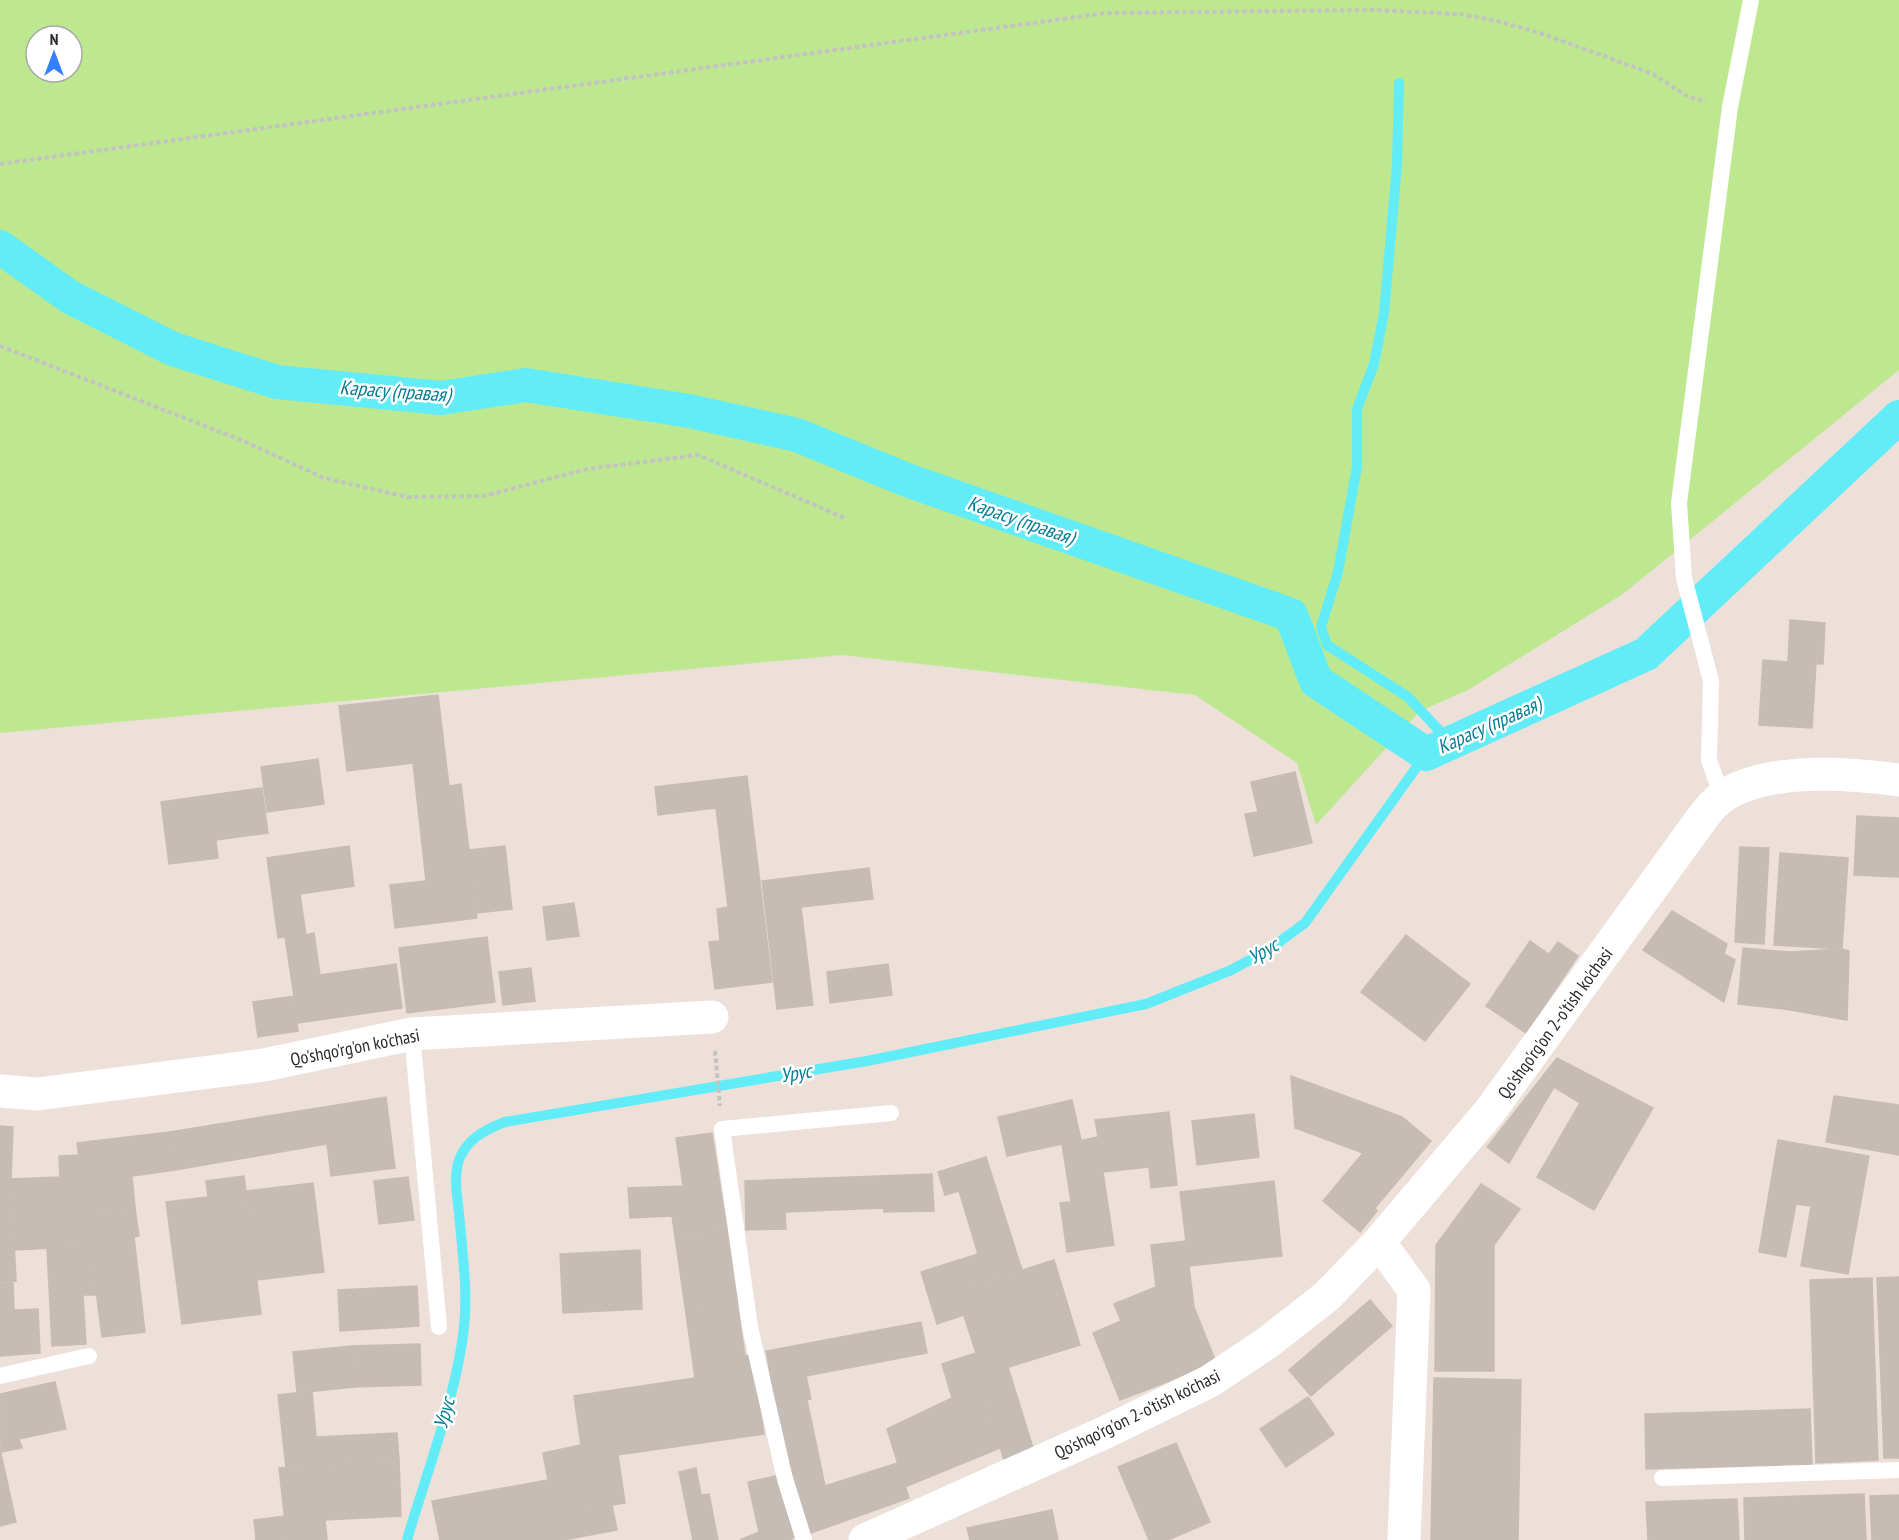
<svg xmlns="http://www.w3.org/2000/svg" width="1899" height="1540" font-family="'PT Sans Narrow',sans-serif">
<rect width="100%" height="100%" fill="#ece0d9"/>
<path fill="#bee890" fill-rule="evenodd" d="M0 0H1899V370L1623 594 1468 690 1420 711 1316 825 1297 763 1195 695 842 655 0 733ZM36 36H72V72H36Z"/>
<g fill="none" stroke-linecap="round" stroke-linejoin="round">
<g stroke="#62ecf8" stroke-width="10">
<path d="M1399 83 1397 165 1384 313 1374 364 1357 409V467L1338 572 1321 627 1327 645 1408 697 1451 743"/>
<path d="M407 1540C426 1474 457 1394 464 1327 468 1290 462 1250 459 1213 457 1197 454 1178 458 1163 465 1140 484 1130 505 1122L867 1061 1146 1004 1229 971 1267 951 1305 923 1426 754"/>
</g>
<path stroke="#62ecf8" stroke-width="34" d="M0 247 70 297 173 349 277 382 441 398 526 385 689 411 797 435 907 480 1291 615 1316 681 1426 754 1646 654 1899 417"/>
</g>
<g fill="#c4bcb5" stroke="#c8bcb3" stroke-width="1.5">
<path d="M1790 620 1825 623 1823 664H1816L1812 728 1759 725 1763 660 1788 662Z"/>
<path d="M438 695 449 786 461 784 477 918 395 928 390 885 426 881 413 763 347 771 339 706Z"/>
<path d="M318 759 324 804 267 812 261 767Z"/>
<path d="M1295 772 1312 843 1254 856 1245 814 1258 812 1251 782Z"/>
<path d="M747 776 772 982 715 989 709 942 720 941 717 909 728 907 716 808 658 815 655 787Z"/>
<path d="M262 788 268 833 216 840 218 858 169 864 161 802Z"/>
<path d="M1857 816 1899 818V877L1854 875Z"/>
<path d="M349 846 354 886 300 894 306 935 314 933 320 975 396 964 402 1008 298 1023 285 937 278 938 267 858Z"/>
<path d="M505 846 512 909 477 913 469 850Z"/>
<path d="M1740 847 1769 848 1764 944 1735 942Z"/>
<path d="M1780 853 1848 858 1842 949 1774 945Z"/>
<path d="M869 868 873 899 801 907 813 1005 777 1009 762 881Z"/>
<path d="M574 903 579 936 547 940 543 907Z"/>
<path d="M1672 911 1727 944 1724 954 1735 960 1724 1002 1643 950Z"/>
<path d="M1406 935 1470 984 1425 1041 1361 992Z"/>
<path d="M487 937 495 1002 407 1013 399 948Z"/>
<path d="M1530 941 1549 954 1558 942 1578 956 1526 1033 1486 1006Z"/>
<path d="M1743 948 1789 952 1784 1009 1738 1004Z"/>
<path d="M1842 949 1849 951 1847 1020 1784 1009 1789 952Z"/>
<path d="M888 964 892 995 830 1003 827 972Z"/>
<path d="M531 968 535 1001 503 1005 499 972Z"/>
<path d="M294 996 298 1031 258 1037 253 1002Z"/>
<path d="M1557 1058 1653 1108 1594 1210 1537 1177 1580 1103 1554 1087 1509 1163 1487 1147Z"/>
<path d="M1291 1076 1402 1117 1431 1141 1375 1208 1377 1211 1360 1232 1323 1201 1363 1153 1295 1128Z"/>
<path d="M1834 1096 1899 1105V1155L1826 1142Z"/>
<path d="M386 1097 395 1168 331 1176 327 1144 175 1170 169 1132Z"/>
<path d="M1072 1100 1081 1140 1007 1156 998 1117Z"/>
<path d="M1169 1112 1177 1185 1151 1188 1149 1167 1103 1172 1114 1245 1067 1252 1060 1203 1071 1202 1062 1144 1098 1137 1095 1120Z"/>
<path d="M1254 1114 1259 1157 1197 1165 1192 1121Z"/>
<path d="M0 1126 13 1127 11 1179 0 1180Z"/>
<path d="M169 1132 175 1170 132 1176 135 1207 86 1213 77 1143Z"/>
<path d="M712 1133 727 1229 675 1237 672 1216 630 1218 628 1188 683 1186 676 1138Z"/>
<path d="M1778 1140 1869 1156 1848 1274 1801 1266 1811 1206 1796 1204 1786 1257 1759 1252Z"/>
<path d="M79 1155 90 1243 70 1244V1247L15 1250 11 1179 60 1177 59 1156Z"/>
<path d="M986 1157 1022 1270 956 1291 964 1315 937 1324 921 1272 978 1254 959 1191 945 1195 938 1172Z"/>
<path d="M932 1174 934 1211 884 1212V1208L785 1212 786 1229 746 1230 745 1181Z"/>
<path d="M244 1176 261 1314 182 1324 166 1202 208 1197 206 1181Z"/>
<path d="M408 1177 414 1220 379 1224 374 1181Z"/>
<path d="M11 1179 16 1281 0 1282V1180Z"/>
<path d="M1274 1181 1282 1256 1189 1266 1180 1192Z"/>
<path d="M313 1183 324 1272 257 1280 246 1191Z"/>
<path d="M1481 1184 1520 1209 1494 1245V1371H1435L1436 1245Z"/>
<path d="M135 1207 139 1236 134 1237 145 1332 102 1337 86 1213Z"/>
<path d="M727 1229 737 1300 685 1307 675 1237Z"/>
<path d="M1186 1241 1194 1307 1216 1362 1149 1389 1114 1304 1156 1287 1151 1245Z"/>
<path d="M90 1243 96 1295H83L86 1344 52 1346 47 1248Z"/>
<path d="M640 1250 642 1309 563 1313 560 1254Z"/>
<path d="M1054 1260 1080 1345 983 1375 956 1291Z"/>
<path d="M1899 1277V1458H1884L1877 1278Z"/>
<path d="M1872 1278 1878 1460 1816 1463 1810 1280Z"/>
<path d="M0 1283H13L14 1310 38 1309 40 1353 0 1356Z"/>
<path d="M417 1286 419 1326 340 1331 338 1290Z"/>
<path d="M737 1300 745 1356 752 1355 764 1434 583 1460 574 1396 695 1378 685 1307Z"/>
<path d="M1370 1300 1392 1326 1311 1396 1289 1370Z"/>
<path d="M1121 1321 1149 1389 1120 1400 1093 1333Z"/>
<path d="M921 1322 927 1353 806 1376 811 1399 807 1400 825 1486 799 1494 783 1444 766 1351Z"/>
<path d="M420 1344 421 1385 354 1387 352 1346Z"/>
<path d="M352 1346 354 1387 297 1393 293 1352Z"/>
<path d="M976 1353 983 1375 978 1377 1000 1448 905 1487 887 1429 952 1398 942 1364Z"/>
<path d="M1008 1367 1034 1451 1004 1460 978 1377Z"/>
<path d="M1434 1378 1521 1380 1518 1540H1431Z"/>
<path d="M55 1382 66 1429 19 1439 22 1448 1 1452 0 1394Z"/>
<path d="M312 1391 316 1437 397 1433 399 1460 286 1468 278 1395Z"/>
<path d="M1308 1397 1334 1434 1286 1467 1260 1429Z"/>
<path d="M1810 1409 1812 1464 1646 1469 1645 1414Z"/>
<path d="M1176 1443 1210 1522 1168 1540H1149L1118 1467Z"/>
<path d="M581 1445 590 1509 612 1505 617 1530 564 1540H440L432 1501 548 1480 543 1453Z"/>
<path d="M0 1449 16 1522 0 1526Z"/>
<path d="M618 1455 625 1503 590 1509 583 1460Z"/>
<path d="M399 1460 401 1516 325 1520 327 1540H287L279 1468Z"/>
<path d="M898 1463 909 1498 811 1533 799 1494Z"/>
<path d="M696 1468 701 1495 709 1494 718 1540H693L679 1472Z"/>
<path d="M780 1475 794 1537 791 1540H740L759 1532 748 1482Z"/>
<path d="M1864 1494 1866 1540H1745L1744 1498Z"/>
<path d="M1899 1495V1540H1872L1870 1496Z"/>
<path d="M1737 1499 1739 1540H1648L1646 1502Z"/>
<path d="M1052 1510 1058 1540H970L967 1528Z"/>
<path d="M285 1516 287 1540H256L254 1520Z"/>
</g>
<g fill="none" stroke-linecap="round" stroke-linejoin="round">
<g stroke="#c3c3c3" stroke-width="4" stroke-dasharray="4.5 3" stroke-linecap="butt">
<path d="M0 164 1106 13 1376 10 1459 14 1498 21 1543 34 1653 74 1688 97 1706 101"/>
<path d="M0 346 246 442 324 478 407 497 484 496 587 469 698 455 845 518"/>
<path d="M715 1051 720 1106"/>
</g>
<g stroke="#fff" stroke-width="16">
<path d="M1722 797 1709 760 1711 681 1684 578 1679 503 1730 107 1751 0"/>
<path d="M412 1034 439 1327"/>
<path d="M0 1376 89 1356"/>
<path d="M1662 1478 1899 1470"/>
<path d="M804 1540 785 1479 750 1327 722 1129 891 1113"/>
</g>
<g stroke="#fff" stroke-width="33">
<path d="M0 1091 37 1094 264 1065 412 1034 712 1017"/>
<path d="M1379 1242 1414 1290 1404 1540"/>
</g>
<path stroke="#fff" stroke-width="33" d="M865 1540 1106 1432 1210 1381 1267 1343 1327 1296 1379 1242 1490 1111 1700 821C1706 813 1713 803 1722 797 1766 767 1848 773 1899 780"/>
</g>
<g text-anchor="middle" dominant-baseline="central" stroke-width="5" stroke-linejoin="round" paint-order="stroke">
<g font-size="18" fill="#292929" stroke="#fff">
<text transform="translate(1555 1023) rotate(-54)">Qo'shqo'rg'on 2-o'tish ko'chasi</text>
<text transform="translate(355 1047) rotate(-11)">Qo'shqo'rg'on ko'chasi</text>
<text transform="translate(1137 1414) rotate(-26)">Qo'shqo'rg'on 2-o'tish ko'chasi</text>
</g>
<g font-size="20" font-style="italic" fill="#047d94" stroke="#fff">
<text transform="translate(395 391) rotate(4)">Карасу (правая)</text>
<text transform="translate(1021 520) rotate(19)">Карасу (правая)</text>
<text transform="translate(1489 725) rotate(-24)">Карасу (правая)</text>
<text transform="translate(1263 951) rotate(-30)">Урус</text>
<text transform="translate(796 1073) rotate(-10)">Урус</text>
<text transform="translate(444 1413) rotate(-74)">Урус</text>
</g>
</g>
<g transform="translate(54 54)"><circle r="28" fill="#ffffff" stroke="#a9a9a9" stroke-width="1.5"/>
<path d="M0-4.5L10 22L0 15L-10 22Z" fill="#337fff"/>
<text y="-9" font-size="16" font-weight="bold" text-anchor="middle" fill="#292929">N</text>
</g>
</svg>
